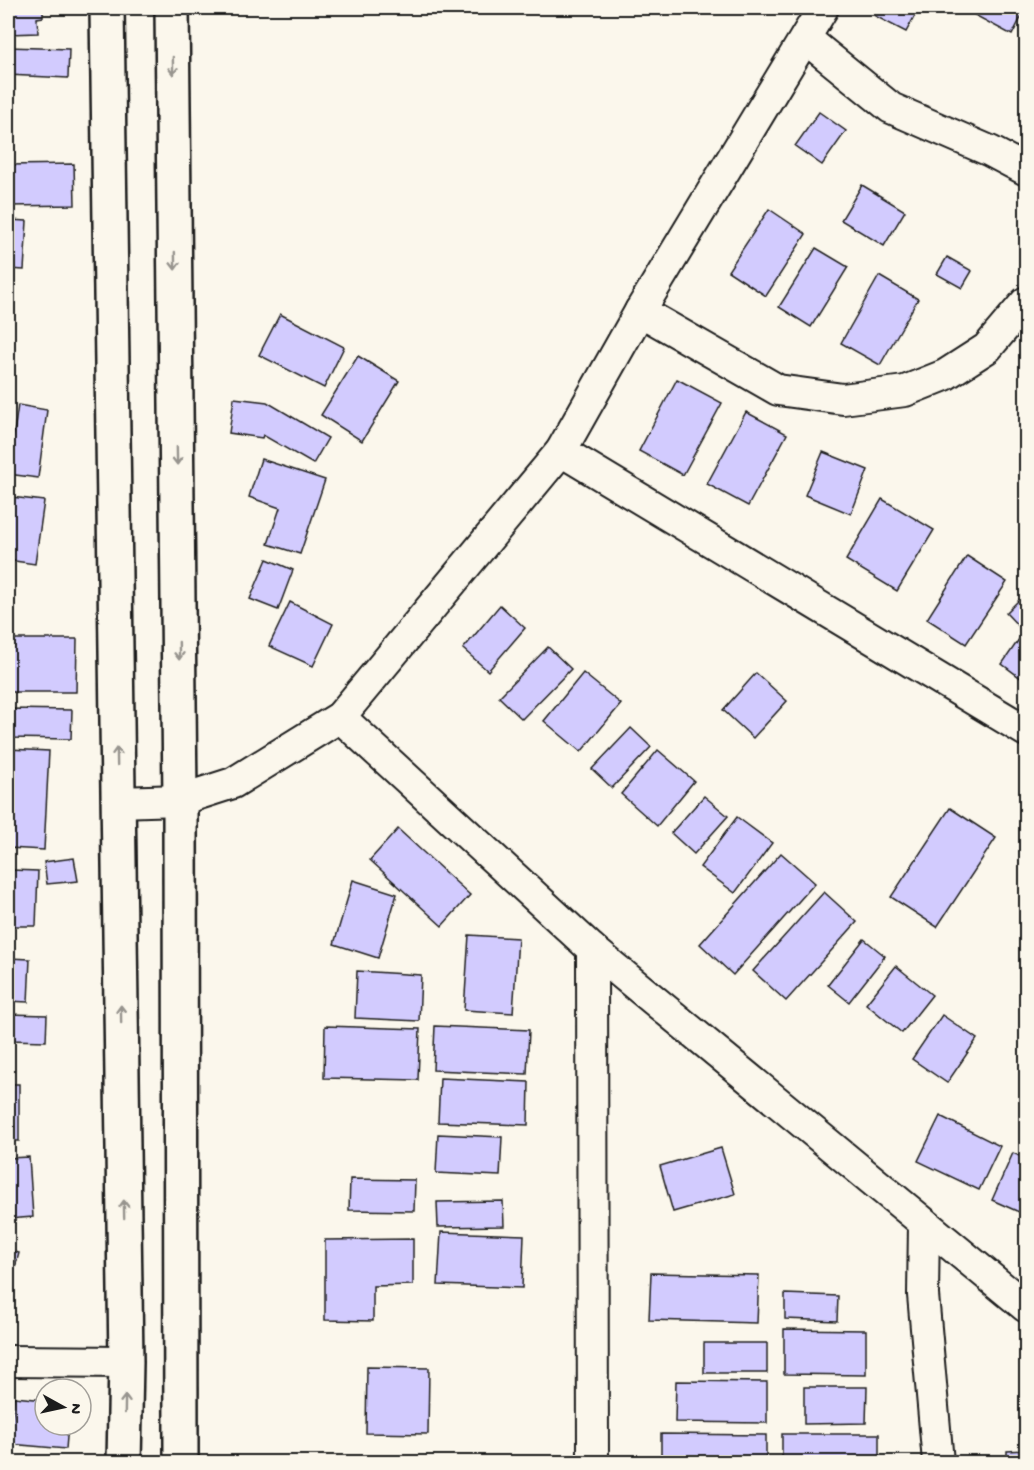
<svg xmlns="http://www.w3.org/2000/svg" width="1034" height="1470" font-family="'Gochi Hand',sans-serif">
<rect width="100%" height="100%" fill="#fbf7ec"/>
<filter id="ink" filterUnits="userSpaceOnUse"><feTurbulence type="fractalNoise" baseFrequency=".0167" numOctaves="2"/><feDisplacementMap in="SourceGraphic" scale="12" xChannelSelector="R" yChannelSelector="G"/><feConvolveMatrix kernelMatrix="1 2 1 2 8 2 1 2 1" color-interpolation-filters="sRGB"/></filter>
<g filter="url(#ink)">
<g fill="#d2cbfe" stroke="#1c1c1c" stroke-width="1.5">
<path d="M8 8H43V17L37 18 38 33 8 34Z"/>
<path d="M879 8H919L906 32 875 16Z"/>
<path d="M974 8H1026L1012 35 971 13Z"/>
<path d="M8 47 69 49 68 78 8 75Z"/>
<path d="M8 105H9L8 161Z"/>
<path d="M819 112 846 131 822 165 795 146Z"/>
<path d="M74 164 75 205 8 206V165Z"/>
<path d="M862 185 905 211 884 246 841 220Z"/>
<path d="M769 209 806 234 766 296 728 271Z"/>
<path d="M8 220 27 221 24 270 8 269Z"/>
<path d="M816 248 848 267 811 327 779 307Z"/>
<path d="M947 257 972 271 962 288 937 274Z"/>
<path d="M879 276 918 299 880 365 841 343Z"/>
<path d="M280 314 344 347 324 388 259 355Z"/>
<path d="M358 356 399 381 362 441 321 415Z"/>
<path d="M677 379 722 403 683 475 639 451Z"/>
<path d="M234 398 267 402 328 438 313 464 263 435 262 438 229 433Z"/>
<path d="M18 405 47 410 38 478 8 474Z"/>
<path d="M746 412 787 434 748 506 707 484Z"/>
<path d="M823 452 868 470 851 514 805 495Z"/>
<path d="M261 459 325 480 300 554 268 544 280 508 249 497Z"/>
<path d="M11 497 44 501 35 564 8 560V524Z"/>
<path d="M882 499 934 530 897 591 846 560Z"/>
<path d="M967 556 1007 582 966 644 927 619Z"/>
<path d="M267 559 293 570 278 610 250 599Z"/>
<path d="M1026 593V682L1002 664 1024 632 1006 613Z"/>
<path d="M290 602 333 624 313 666 269 646Z"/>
<path d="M500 605 525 628 488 671 463 649Z"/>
<path d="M8 639H77L76 692H8Z"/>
<path d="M548 647 571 669 522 719 499 697Z"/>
<path d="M583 673 621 704 581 752 544 721Z"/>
<path d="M756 673 787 701 753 738 723 710Z"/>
<path d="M8 709 72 710 71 739 8 738Z"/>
<path d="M631 728 651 747 612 788 592 769Z"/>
<path d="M8 749 49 751 44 850 8 848Z"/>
<path d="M658 750 694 781 657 826 621 794Z"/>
<path d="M704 796 728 816 694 854 671 833Z"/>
<path d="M950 808 996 838 937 927 891 897Z"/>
<path d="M737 817 772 843 735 893 700 867Z"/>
<path d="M398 829 470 895 442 926 370 860Z"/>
<path d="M781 853 815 883 733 975 700 944Z"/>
<path d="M74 858 78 881 47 884 44 862Z"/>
<path d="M10 870 38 871 36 926H8Z"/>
<path d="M353 880 397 894 378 958 334 944Z"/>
<path d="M824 892 857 922 786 1001 753 971Z"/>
<path d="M469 935 518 938 513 1013 464 1010Z"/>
<path d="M864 939 885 956 849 1002 828 985Z"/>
<path d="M8 958 30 959 28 1002 8 1001Z"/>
<path d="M896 966 932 995 902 1033 866 1004Z"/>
<path d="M357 971 421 975 419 1021 355 1018Z"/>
<path d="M8 1014 47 1015 46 1041 8 1040Z"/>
<path d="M942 1015 977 1039 947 1083 912 1059Z"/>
<path d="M325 1026 420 1029 418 1080 324 1078Z"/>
<path d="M435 1026 529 1030 527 1074 433 1070Z"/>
<path d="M440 1078 529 1082 528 1125 438 1122Z"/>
<rect x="8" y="1084" width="11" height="57"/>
<path d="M940 1116 1000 1146 979 1190 918 1161Z"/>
<path d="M438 1134 502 1137 500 1176 436 1173Z"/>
<path d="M721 1148 735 1194 673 1212 660 1166Z"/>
<path d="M1013 1153 1026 1159V1215L992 1200Z"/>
<path d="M29 1157 33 1217 8 1219V1158Z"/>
<path d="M350 1179 415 1180 414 1211 349 1210Z"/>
<path d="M503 1201 504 1226 438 1227 437 1202Z"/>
<path d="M441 1232 524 1235 522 1288 438 1285Z"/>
<path d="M413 1239V1285L373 1286V1321L325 1320V1240Z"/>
<path d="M8 1250 19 1253 11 1282 8 1281Z"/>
<path d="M651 1273 759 1275 757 1323 649 1320Z"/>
<path d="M785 1294 838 1296 837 1321 785 1319Z"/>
<path d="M784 1329 866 1330V1375L784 1374Z"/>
<rect x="704" y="1343" width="63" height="30"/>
<path d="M367 1367 429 1368 428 1434 366 1433Z"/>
<path d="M676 1381 767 1382V1423L675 1422Z"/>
<path d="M804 1387H867L866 1423 804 1424Z"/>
<path d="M14 1397 45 1400V1425H68L66 1449 10 1444Z"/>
<path d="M661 1434 766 1435V1462H661Z"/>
<rect x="782" y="1434" width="97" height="28"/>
<path d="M1026 1450V1462H1007V1451Z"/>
</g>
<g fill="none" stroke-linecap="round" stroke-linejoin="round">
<defs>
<g id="minor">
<path d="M806 39 891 108 990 151 1026 170"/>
<path d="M640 311 778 390 843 399 905 391 945 375 987 348 1026 302"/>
<path d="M561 451 1026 731"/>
<path d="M340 717 592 949 1026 1307"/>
<path d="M118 802 180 800 233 783 340 717 561 451 640 311 823 8"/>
<path d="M592 949 593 1462"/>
<path d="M924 1224 923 1295 938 1462"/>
<path d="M8 1361 126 1362"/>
</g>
<g id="tertiary">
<path d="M107 8 126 1362 124 1462"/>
<path d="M172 8 180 800 181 1462"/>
</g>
</defs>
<use href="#minor" stroke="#1c1c1c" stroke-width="34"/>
<use href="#tertiary" stroke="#1c1c1c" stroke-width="38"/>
<use href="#minor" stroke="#fbf7ec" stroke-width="30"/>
<use href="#tertiary" stroke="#fbf7ec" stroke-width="33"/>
</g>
<defs><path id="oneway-shaft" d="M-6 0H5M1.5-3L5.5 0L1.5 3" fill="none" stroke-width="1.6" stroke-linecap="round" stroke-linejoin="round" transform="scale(1.5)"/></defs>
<g stroke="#97948e">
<use href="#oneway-shaft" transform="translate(173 66) rotate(89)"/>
<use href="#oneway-shaft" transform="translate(175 261) rotate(89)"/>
<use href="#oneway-shaft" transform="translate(177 456) rotate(89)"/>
<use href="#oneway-shaft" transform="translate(179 651) rotate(89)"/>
<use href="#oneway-shaft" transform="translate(117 756) rotate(-91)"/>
<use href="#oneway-shaft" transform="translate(121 1014) rotate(-91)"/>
<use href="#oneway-shaft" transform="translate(124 1209) rotate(-91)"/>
<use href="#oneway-shaft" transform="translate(125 1404) rotate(-89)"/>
</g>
</g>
<rect width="1034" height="1470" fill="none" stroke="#fbf7ec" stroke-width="30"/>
<rect x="15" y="15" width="1004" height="1440" fill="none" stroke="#1c1c1c" stroke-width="2" filter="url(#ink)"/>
<g transform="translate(63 1407) rotate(98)"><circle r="28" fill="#fbf7ec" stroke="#a29f99" stroke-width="1.5"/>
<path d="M0-4.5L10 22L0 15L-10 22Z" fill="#1c1c1c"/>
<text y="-9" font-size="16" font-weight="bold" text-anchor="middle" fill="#1c1c1c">N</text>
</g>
</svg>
